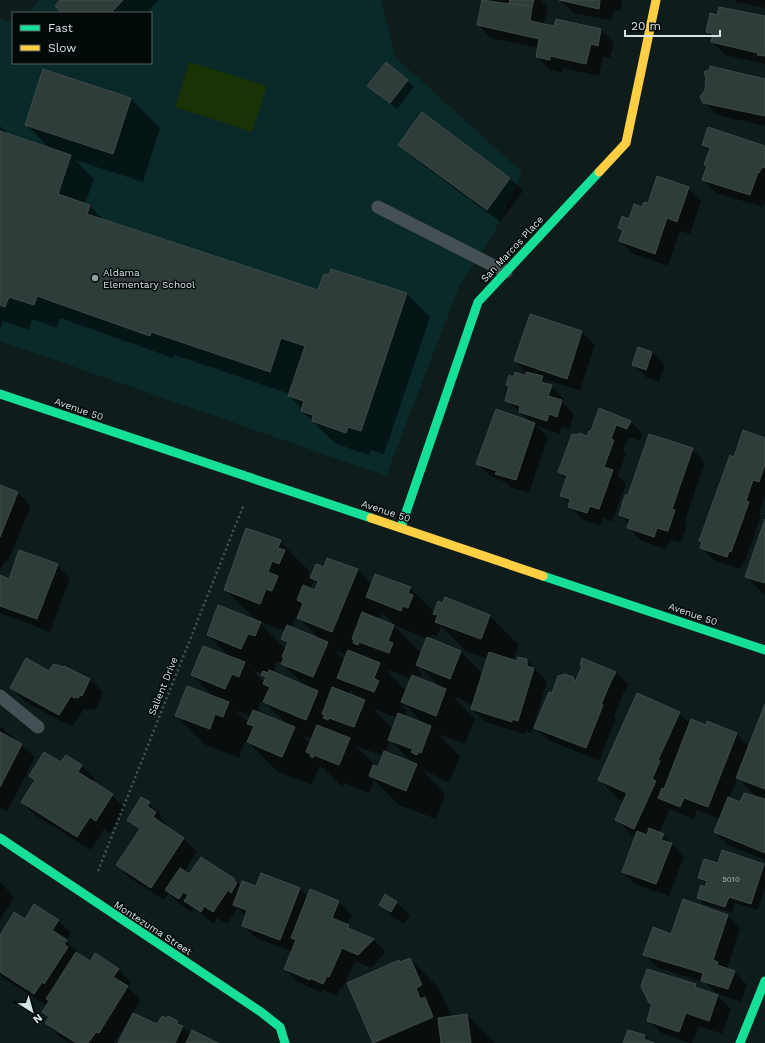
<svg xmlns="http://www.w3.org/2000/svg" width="765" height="1043" font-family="'Work Sans',sans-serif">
<rect width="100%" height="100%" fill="#0f1c1c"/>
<path fill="#0a2929" d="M40 0H381L395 57 522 172 493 235 459 287 386 476 0 341V18L13 23V63H151V13H28Z"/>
<path fill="#193206" d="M189 62 267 86 252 132 175 107Z"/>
<g fill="#0007" fill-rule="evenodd">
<path d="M62 0H159L147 13H63Z"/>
<path d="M490 0H541L548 7 544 25 554 27 556 20 601 30 614 43 610 58 603 57 599 76 563 68V73L550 70 537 57 539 48 491 38 478 25 493 3Z"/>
<path d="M560 0H622L620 11 614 10 611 21 574 13Z"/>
<path d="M734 0H765V8L736 2Z"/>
<path d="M718 16 765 18V64L725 55 712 42 713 38 707 32Z"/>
<path d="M386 64 414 87 397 109 369 86Z"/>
<path d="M44 70 131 99 160 128 143 182 75 160 94 179 85 204 90 206 105 221 318 292 407 294 430 317 384 454 371 450 369 455 336 444 302 411V409L289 396 290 394 174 355 173 358 60 318 57 328 32 319 29 330 3 321 0 331V126L9 135 50 149 26 124Z"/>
<path d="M711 70 765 80V126L717 115 704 102 708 77 705 74 706 71Z"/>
<path d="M399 145 510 178 523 191 500 222 412 157Z"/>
<path d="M703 145 765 149V202L763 207 716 193 703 180 707 167 705 165 709 151Z"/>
<path d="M688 188 701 201 690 234 680 231 668 266 633 254 620 241 624 232 619 228 643 208 648 204Z"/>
<path d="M582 332 595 345 580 391 544 379 564 399 563 403 574 414 569 430 562 427 560 434 537 426 548 437 529 493 510 487 505 482 490 476 477 463 531 422 506 400 510 387 507 385 526 377 527 373 515 361Z"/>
<path d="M652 352 665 365 659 382 646 377 633 364Z"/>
<path d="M600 409 630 421 643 434 640 441 629 437 623 451 626 454 618 476 626 484 612 522 603 518 600 526 582 519 569 506 570 504 561 495 567 480 559 472 592 432Z"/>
<path d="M765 439V495L759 514 761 516 744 564H742L740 569 714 560 701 547 703 543 700 540 734 458Z"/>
<path d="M692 449 705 462 685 521 687 524 681 543 670 540 666 549 642 541 629 528 630 524 620 515 629 497Z"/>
<path d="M0 486 18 493 31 506 8 562 5 561 0 571Z"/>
<path d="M765 522V595L746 577Z"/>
<path d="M280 541 309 571 308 575 311 578 324 568 328 560 358 570 372 585 410 588 434 612 443 604 446 598 490 616 519 645 513 661 518 662 527 660 547 682 531 733 525 731V734L485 722 472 709 473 705 453 696 475 719 465 744 438 734 460 756 450 781 448 780 447 783 436 776 422 770 445 794 436 819 399 805 374 780 369 793 344 783 343 786 340 785 320 765 312 785 278 772 251 745 245 742 239 758 206 745 176 716 215 698 192 675 230 657 208 635 257 621 225 590ZM314 580 318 584 315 591 310 589ZM382 612 396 626 428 639 422 654 394 626 379 620ZM296 617 300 619 321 640 291 628ZM258 621 285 631 282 639 288 644 286 649ZM441 626 466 651 488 659 483 674 461 652 430 640 432 635 437 637ZM334 650 347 655 345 660ZM365 653 372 661 363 657ZM277 662 284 665 305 686 273 673ZM419 666 440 687 420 679 422 673 418 669ZM252 670 263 674 267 679 265 683ZM388 670 411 679 406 691 388 672ZM350 690 358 698 348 694ZM261 702 267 705 288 725 257 713ZM404 704 424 724 405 717 407 711 403 707ZM374 709 397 718 393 729ZM235 710 251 716 249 723ZM301 734 312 739 310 744ZM390 740 413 763 385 753ZM356 746 383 756 378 768Z"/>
<path d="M57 565 70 578 50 632 0 613V576L10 580Z"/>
<path d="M583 659 616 672 629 685 623 694 614 717 616 719 599 761 548 740 535 727 552 695 572 678 576 682 582 666ZM612 677H614L609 686Z"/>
<path d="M50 673 90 679 103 692 96 709 94 708 92 710 89 709 88 711 84 709 72 727 24 701 12 688Z"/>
<path d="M765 707V860L728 845 715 832 720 819 697 810 694 819 670 809 659 833 663 834 684 857 669 896 636 885 623 872 635 839 617 820 625 802 618 799 600 780 679 713 690 724 707 726 708 723 737 734 749 747ZM738 778 757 798 741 804 729 799Z"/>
<path d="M0 726 35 757 7 812 0 808Z"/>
<path d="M66 756 82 766 95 779 92 783 112 795 125 808 110 833 104 829 91 850 35 815 22 802 35 781 30 776 61 764Z"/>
<path d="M149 803 162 816 160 818 168 826 167 828 184 839 197 852 184 872 190 875 201 858 235 880 241 886 256 888 261 875 300 889 308 897 339 902 352 915 347 925 355 932 374 940 386 952 371 968 355 961 342 990 340 988 336 996 323 990 322 993 298 982 285 969 292 952 256 938 243 925 246 917 238 908 227 924 217 918 214 924 194 909 192 912 179 903 169 893 164 900 130 878 118 865 140 831 128 819Z"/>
<path d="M718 864 764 865 765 866V887L758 910 735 903 732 913 704 904 698 898 707 884 699 878Z"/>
<path d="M0 881 14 898 0 920Z"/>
<path d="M397 903 410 915 404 924 393 917 380 904Z"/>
<path d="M727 915 740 928 727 969 735 972 747 985 741 1002 716 993 704 982 658 968 645 955 672 935Z"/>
<path d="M58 920 71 933 66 941 80 954 79 955 90 963 118 969 131 982 128 987 141 1000 114 1043H70L59 1036 46 1023 49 1018 43 1012 47 1006 0 976V936L25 921Z"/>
<path d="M410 959 439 988 451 1015 445 1018 467 1015 495 1043H374L348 984Z"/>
<path d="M695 985 700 990 718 996 731 1009 722 1034 699 1026 692 1043H690L662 1033 648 1020 653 1005 650 1002Z"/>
<path d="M178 1022 191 1035 216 1043H119L158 1025Z"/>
<path d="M629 1031 645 1036 652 1043H624Z"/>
</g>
<g fill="#2e3d39" stroke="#404a49">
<path d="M60 0H123L111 13H62L55 6Z"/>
<path d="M482 0 532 7 530 21 554 26 556 19 601 29 598 46 591 44 586 64 550 56V60L536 57 539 39 477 25Z"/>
<path d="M510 0H534L532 7 509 3Z"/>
<path d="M559 0H600L599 9Z"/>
<path d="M719 7 765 16V56L757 55 758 53 711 42 713 34 706 32 710 13 717 15Z"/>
<path d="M386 62 408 80 390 103 367 86Z"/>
<path d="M710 66 765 79V116L703 103 700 97 705 90 706 78 704 72 710 69Z"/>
<path d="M43 69 131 98 113 154 25 125Z"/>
<path d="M422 112 510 178 487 210 398 145Z"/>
<path d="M708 127 765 146V168L762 167 759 173 758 172 750 195 702 180 707 166 704 165 710 148 702 145Z"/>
<path d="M0 131 71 155 58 194 90 205 87 214 318 290 324 274 329 275 331 269 407 293 361 431 348 427 346 433 312 421 313 415 301 411 304 401 288 396 305 346 281 338 270 372 151 332 150 336 37 296 34 305 9 297 5 307 0 305Z"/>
<path d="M657 176 689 187 677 222 667 218 655 254 619 241 623 230 618 228 622 216 629 219 634 204 642 207 644 202 648 203Z"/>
<path d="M530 314 582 331 567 379 514 361Z"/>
<path d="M638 347 652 352 646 370 632 365Z"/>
<path d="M515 372 526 376V372L543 376 541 382 552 385 548 396 562 400 557 417 549 414 547 421 519 412 520 406 505 401 509 386 506 385 509 375 513 377Z"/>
<path d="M599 408 631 421 627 429 616 425 611 439 614 440 604 467 613 470 599 509 590 506 587 513 568 507 570 499 560 496 567 476 558 472 572 434 578 435 579 433 587 436 589 431H591Z"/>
<path d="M496 409 535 423 516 480 495 474 497 471 476 464Z"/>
<path d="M743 430 765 438V464L759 482 753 480 746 501 749 502 731 552 729 551 727 557 700 548 702 542 699 541 730 455 734 457Z"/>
<path d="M649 434 693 448 672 509 675 510 668 531 657 528 654 537 627 528 630 519 619 515 625 495H628Z"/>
<path d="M0 485 18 492 0 537Z"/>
<path d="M765 519V581L764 583 745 577Z"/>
<path d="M246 528 281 540 278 548 285 550 279 564 272 561 268 572 278 576 272 591 266 589 260 604 224 590Z"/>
<path d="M19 550 58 564 37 619 0 606V575L9 579Z"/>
<path d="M327 558 358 569 332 632 297 618 303 603 297 600 303 585 315 590 318 581 310 578 316 564 324 567Z"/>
<path d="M375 574 411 587 408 593 413 595 408 608 403 606 401 611 366 597Z"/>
<path d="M445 597 490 615 481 639 435 622 438 615 433 614 438 601 443 603Z"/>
<path d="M218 605 261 622 255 636 248 634 241 649 207 635Z"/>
<path d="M362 612 394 625 388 641 393 643 389 653 359 642 358 645 353 643 354 640 352 639Z"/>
<path d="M287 625 328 642 313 677 281 664 284 658 282 657 288 642 281 639Z"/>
<path d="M427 637 461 651 450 679 416 665Z"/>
<path d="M203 646 245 662 239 677 232 674 225 689 191 675Z"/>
<path d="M348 650 380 663 374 678 379 681 374 692 337 678Z"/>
<path d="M489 652 517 661 518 657 527 659V666L534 668 518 721 512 719V722L471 709Z"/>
<path d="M26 658 49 671 52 666 54 664 63 667 64 666 90 679 82 696 80 695 78 698 76 697 75 698 71 696 59 715 10 688Z"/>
<path d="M582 658 616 672 611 681 601 705H603L586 748 534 728 549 692 552 693 558 676 565 674 573 677 575 682 582 666 580 665Z"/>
<path d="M269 670 318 691 306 720 263 702 270 687 263 684 266 677 261 675 263 671 268 673Z"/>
<path d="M412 675 446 689 436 716 401 702Z"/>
<path d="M187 686 229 702 223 717 215 714 210 729 175 716Z"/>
<path d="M332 687 365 700 354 727 329 718 328 720 323 718 325 715 322 714Z"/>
<path d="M637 693 680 712 658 760 660 761 652 779 656 781 634 829 615 820 627 793 598 780Z"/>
<path d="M765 704V789L736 778Z"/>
<path d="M253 710 295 727 282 757 247 742 254 726 247 724Z"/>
<path d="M398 713 431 726 421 753 419 752 417 755 411 752 413 749 388 740Z"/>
<path d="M691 719 706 725 707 721 737 733 708 807 684 798 680 807 658 798 662 788 664 789Z"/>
<path d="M317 725 350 738 339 765 314 755 313 758 310 756V753L306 752Z"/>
<path d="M0 732 22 744 0 787Z"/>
<path d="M384 751 417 764 406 791 369 776 373 765 378 767Z"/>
<path d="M44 752 61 762 66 755 82 765 78 772 113 794 96 821 90 817 77 837 21 802 35 780 29 776Z"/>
<path d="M744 793 765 799V853L714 832 728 797 740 802Z"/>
<path d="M141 797 150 802 147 806 156 812 153 817 184 838 151 888 116 865 140 829 127 820Z"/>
<path d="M649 828 664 834 661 840 672 843 656 884 622 872 637 831 647 835Z"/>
<path d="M722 850 764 864 751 904 729 897 725 907 697 898 701 885 705 887 707 881 698 878 704 859 718 863Z"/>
<path d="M201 857 235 879 234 881 237 883 231 893 228 890 213 912 204 906 201 912 184 901 188 895 183 892 179 899 165 890 180 868 189 874Z"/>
<path d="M261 873 300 888 280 940 242 926 247 910 233 905 242 881 256 886Z"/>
<path d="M310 889 339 901 332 918 349 925 348 928 374 939 358 955 342 948 329 977 327 976 323 984 310 978V980L284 969 296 940 291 938Z"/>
<path d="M385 894 397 902 391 912 379 905Z"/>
<path d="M683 899 728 915 713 960 718 962 717 965 735 971 728 989 701 981 703 973 643 955 653 927 671 934Z"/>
<path d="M34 904 59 920 52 930 67 940 64 944 68 947 44 984 42 982 34 994 0 972V935L14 912 25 919Z"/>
<path d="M76 952 90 961 95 953 119 969 113 977 128 986 99 1033 96 1032 88 1043H76L45 1023 49 1017 42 1012 49 1001 46 999Z"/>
<path d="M410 958 422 985 416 988 420 999 425 997 433 1017 373 1043 347 983 399 960 400 962Z"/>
<path d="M647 969 696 984 695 987 718 995 709 1021 686 1013 679 1032 647 1021 652 1003H649L641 986Z"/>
<path d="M133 1013 157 1024 162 1016 167 1018 168 1016 178 1021 177 1024 183 1026 175 1043H118Z"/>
<path d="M467 1014 471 1043H441L438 1018Z"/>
<path d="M192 1030 218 1043H186Z"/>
<path d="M628 1030 645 1035 644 1039 654 1043H623Z"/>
</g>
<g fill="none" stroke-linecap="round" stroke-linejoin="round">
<path stroke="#485355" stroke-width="2.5" stroke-dasharray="2 3" stroke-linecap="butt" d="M98 871 244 504"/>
<g stroke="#455054" stroke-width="13">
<path d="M378 207 506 272"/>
<path d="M0 696 38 727"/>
</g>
<g stroke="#16e098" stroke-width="9">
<path d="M0 394 371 518"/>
<path d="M401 527 478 302 599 172"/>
<path d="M543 576 765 650"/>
<path d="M0 838 261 1012 280 1027 285 1043"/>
<path d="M740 1043 765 981"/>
</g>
<g stroke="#ffcf43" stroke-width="9">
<path d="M599 172 626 143 656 0"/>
<path d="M371 518 543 576"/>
</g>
</g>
<circle fill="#919e9e" stroke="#020909" stroke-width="1.5" cx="95" cy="278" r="4"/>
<g text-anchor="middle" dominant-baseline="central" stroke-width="3" stroke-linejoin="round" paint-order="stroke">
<g font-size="8" fill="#adbab9">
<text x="731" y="879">5010</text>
</g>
<g font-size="10" fill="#d7e4e4" stroke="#020909">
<text transform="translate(512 249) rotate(-47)">San Marcos Place</text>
<text transform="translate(79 409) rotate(19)">Avenue 50</text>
<text transform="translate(386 511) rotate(18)">Avenue 50</text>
<text transform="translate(693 614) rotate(19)">Avenue 50</text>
<text transform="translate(163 686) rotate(-68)">Salient Drive</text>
<text transform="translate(153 928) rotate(33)">Montezuma Street</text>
</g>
<g font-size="10" fill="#d7e4e4" stroke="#020909" text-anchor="start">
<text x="103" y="272">Aldama<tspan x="103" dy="12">Elementary School</tspan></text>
</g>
</g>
<rect x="12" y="12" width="140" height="52" fill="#020909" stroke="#576161"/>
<rect x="20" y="25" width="20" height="6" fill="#16e098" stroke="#576161"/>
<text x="48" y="32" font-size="12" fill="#d7e4e4">Fast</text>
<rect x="20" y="45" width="20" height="6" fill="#ffcf43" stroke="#576161"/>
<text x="48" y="52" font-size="12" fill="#d7e4e4">Slow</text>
<g transform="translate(32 1011) rotate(143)" stroke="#020909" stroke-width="3" paint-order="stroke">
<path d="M0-3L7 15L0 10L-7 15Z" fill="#d7e4e4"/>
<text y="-6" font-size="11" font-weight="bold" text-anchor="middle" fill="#d7e4e4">N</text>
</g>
<path d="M625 30v6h95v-6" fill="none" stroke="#d7e4e4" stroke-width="2"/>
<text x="631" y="30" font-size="12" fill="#d7e4e4" stroke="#020909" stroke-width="3" paint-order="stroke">20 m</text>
</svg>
